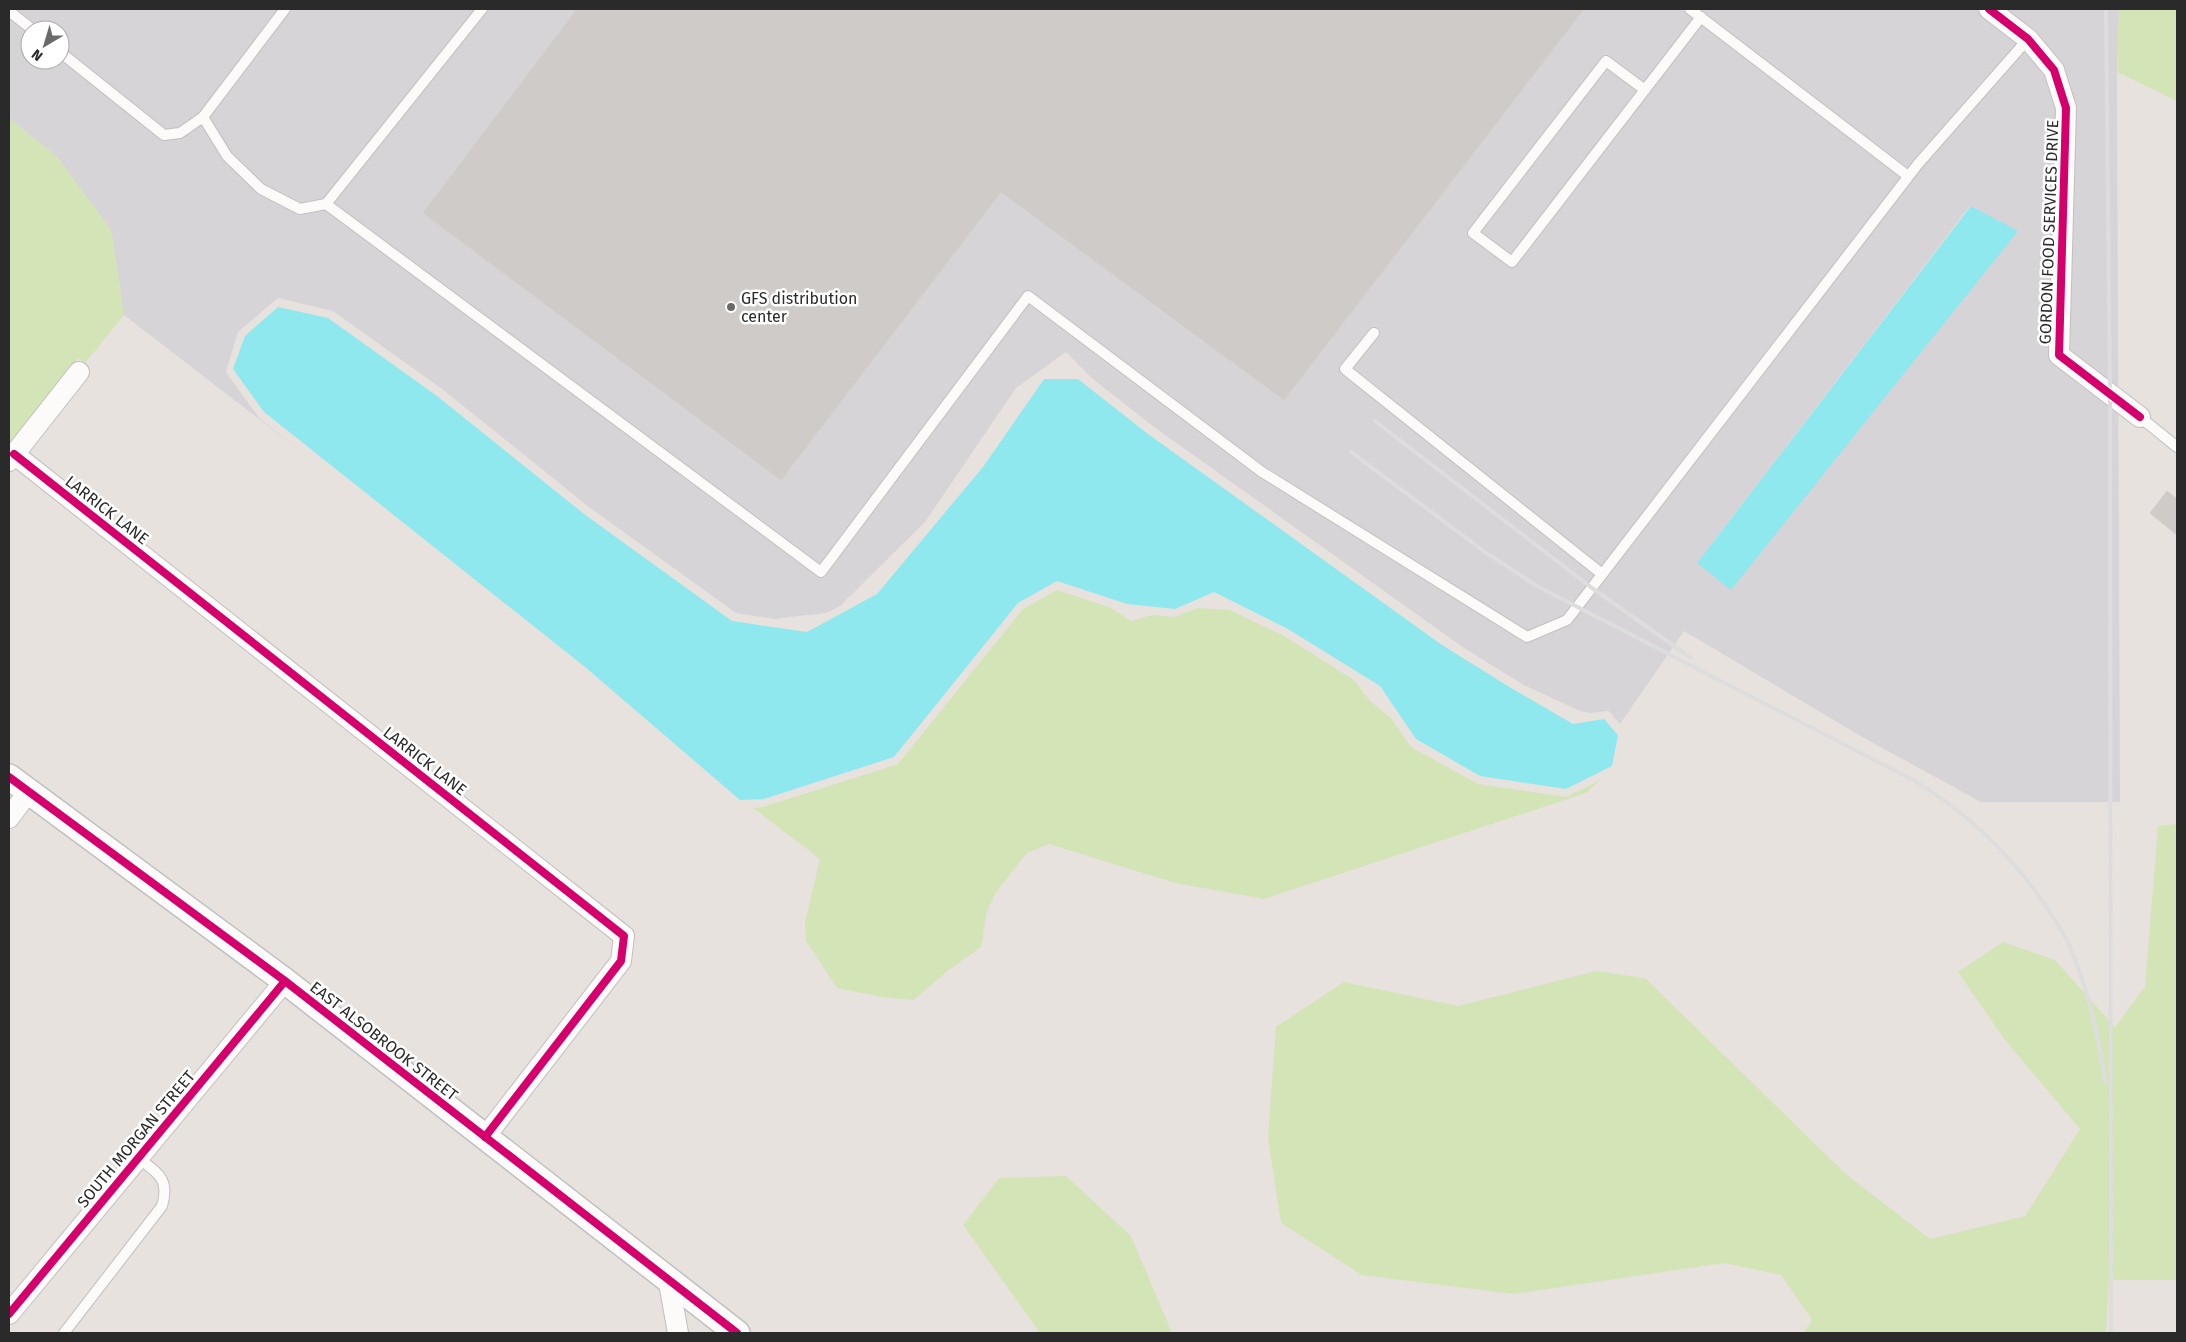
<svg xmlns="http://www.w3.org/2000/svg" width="2186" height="1342" font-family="'Fira Sans',sans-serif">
<rect width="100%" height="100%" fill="#e8e2df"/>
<path fill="#d7d4d7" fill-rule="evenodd" d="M9 9H2119L2117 72 2120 802H1981L1864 738 1684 631 1620 724 1609 711 1590 713 1580 711 1522 684 1464 648 1154 427 1094 380 1066 352 1016 388 925 522 840 606 826 613 774 619 736 613 589 507 442 389 333 311 278 298 238 332 226 372 259 418 308 457 124 315 111 230 57 157 9 118ZM30 30H60V60H30ZM1970 206 2017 231 1697 564V563Z"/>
<g fill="#d3e4b6">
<path d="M2119 9H2177V101L2117 72Z"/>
<path d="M9 118 57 157 111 230 124 315 85 363 78 358 9 445Z"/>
<path d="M1057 590 1109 607 1131 621 1152 615 1175 617 1197 608 1230 610 1284 636 1354 680 1370 701 1391 718 1411 747 1478 784 1566 797 1599 781 1586 793 1264 899 1175 883 1049 844 1027 853 996 892 987 911 981 947 946 972 914 1000 883 997 837 988 806 941 805 922 820 859 753 808 763 807 898 764 1023 609Z"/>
<path d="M2177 824V1280H2109L2106 1333H1803L1812 1320 1781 1275 1724 1263 1513 1294 1362 1275 1281 1223 1268 1138 1276 1027 1344 982 1458 1006 1595 971 1645 978 1847 1175 1930 1239 2025 1216 2080 1129 2005 1040 1958 972 2003 942 2055 960 2115 1027 2145 987 2158 826Z"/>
<path d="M1066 1176 1131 1236 1172 1333H1040L963 1225 999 1178Z"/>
</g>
<g fill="#8fe8ed">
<path d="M1971 206 2018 231 1731 590 1697 563Z"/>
<path d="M278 307 328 318 437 396 584 514 732 621 807 632 877 594 983 467 1044 379H1078L1148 434 1442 645 1511 688 1573 724 1604 719 1618 735 1612 766 1566 789 1480 776 1416 739 1380 686 1288 629 1214 592 1175 609 1127 604 1057 581 1018 603 894 757 764 799 740 800 585 667 264 412 233 369 245 336Z"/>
</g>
<g fill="#cfcbc8" stroke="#d3cecb">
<path d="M577 9H1584L1284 400 1001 192 781 480 423 213Z"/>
<path d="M2167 491 2177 499V535L2150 513Z"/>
</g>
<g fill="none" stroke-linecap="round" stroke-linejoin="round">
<defs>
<g id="service">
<path d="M482 9 326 204 821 572 1028 296 1262 472 1527 637 1567 620 1918 164 2028 39"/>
<path d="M1690 9 1908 176"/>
<path d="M9 11 33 30"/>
<path d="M60 52 164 135 180 133 203 117 285 9"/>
<path d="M1645 90 1606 61 1473 233 1512 262 1701 17"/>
<path d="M203 117 227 156 261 189 300 209 326 204"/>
<path d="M1374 333 1345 369 1602 574"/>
<path d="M2140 417 2177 447"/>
<path d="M64 1333 162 1206C170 1179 158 1173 138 1158"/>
</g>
<g id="minor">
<path d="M1989 9 2028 39 2054 70 2066 108 2059 355 2140 417"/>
<path d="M14 454 624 936 621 961 485 1137"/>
<path d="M9 461 79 372"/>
<path d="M9 818 29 791"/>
<path d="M669 1283 678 1333"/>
<path d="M9 1314 285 981"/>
</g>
<path id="tertiary" d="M9 777 285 981 737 1333"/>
</defs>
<use href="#service" stroke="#c1c0c1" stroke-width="12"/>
<use href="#minor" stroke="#c1c0c1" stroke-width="22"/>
<use href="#tertiary" stroke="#c1c0c1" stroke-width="28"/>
<use href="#service" stroke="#fcfbfa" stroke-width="10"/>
<use href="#minor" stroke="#fcfbfa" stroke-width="20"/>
<use href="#tertiary" stroke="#fcfbfa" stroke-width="25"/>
<g stroke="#ddddde" stroke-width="4">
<path d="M2106 9 2110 394 2111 1333"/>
<path d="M1375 421 1592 588 1691 658"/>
<path d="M1351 452 1485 552 1537 586 1913 780C1968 813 2014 857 2049 911 2056 922 2065 934 2070 947 2088 990 2099 1036 2105 1082"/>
</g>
<defs>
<g id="cycleway">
<path d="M1989 9 2028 39 2054 70 2066 108 2059 355 2140 417"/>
<path d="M14 454 624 936 621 961 485 1137"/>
<path d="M9 777 285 981 737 1333"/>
<path d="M9 1314 285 981"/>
</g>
</defs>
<use href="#cycleway" stroke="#fff" stroke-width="11"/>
<use href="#cycleway" stroke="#d6006c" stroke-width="8"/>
</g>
<circle fill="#6c6a69" stroke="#fff" stroke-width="2" cx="731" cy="307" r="5"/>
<g text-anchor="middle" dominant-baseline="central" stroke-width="5" stroke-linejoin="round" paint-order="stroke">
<g font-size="16" fill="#2a2a2a" stroke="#fff">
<text transform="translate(2049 232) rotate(-88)">GORDON FOOD SERVICES DRIVE</text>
<text transform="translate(107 510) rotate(38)">LARRICK LANE</text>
<text transform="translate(425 761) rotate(38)">LARRICK LANE</text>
<text transform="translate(384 1041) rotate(38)">EAST ALSOBROOK STREET</text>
<text transform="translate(136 1139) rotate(-50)">SOUTH MORGAN STREET</text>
</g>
<g font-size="16" fill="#2a2a2a" stroke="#fff" text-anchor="start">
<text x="741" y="298">GFS distribution<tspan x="741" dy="18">center</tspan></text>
</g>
</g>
<rect width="2186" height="1342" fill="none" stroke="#2a2a2a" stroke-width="20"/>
<g transform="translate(45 45) rotate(218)"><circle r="24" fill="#ffffff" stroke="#aaaaaa"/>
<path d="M0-4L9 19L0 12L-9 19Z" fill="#6c6a69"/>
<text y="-8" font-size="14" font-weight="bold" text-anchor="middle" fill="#2a2a2a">N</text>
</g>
</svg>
